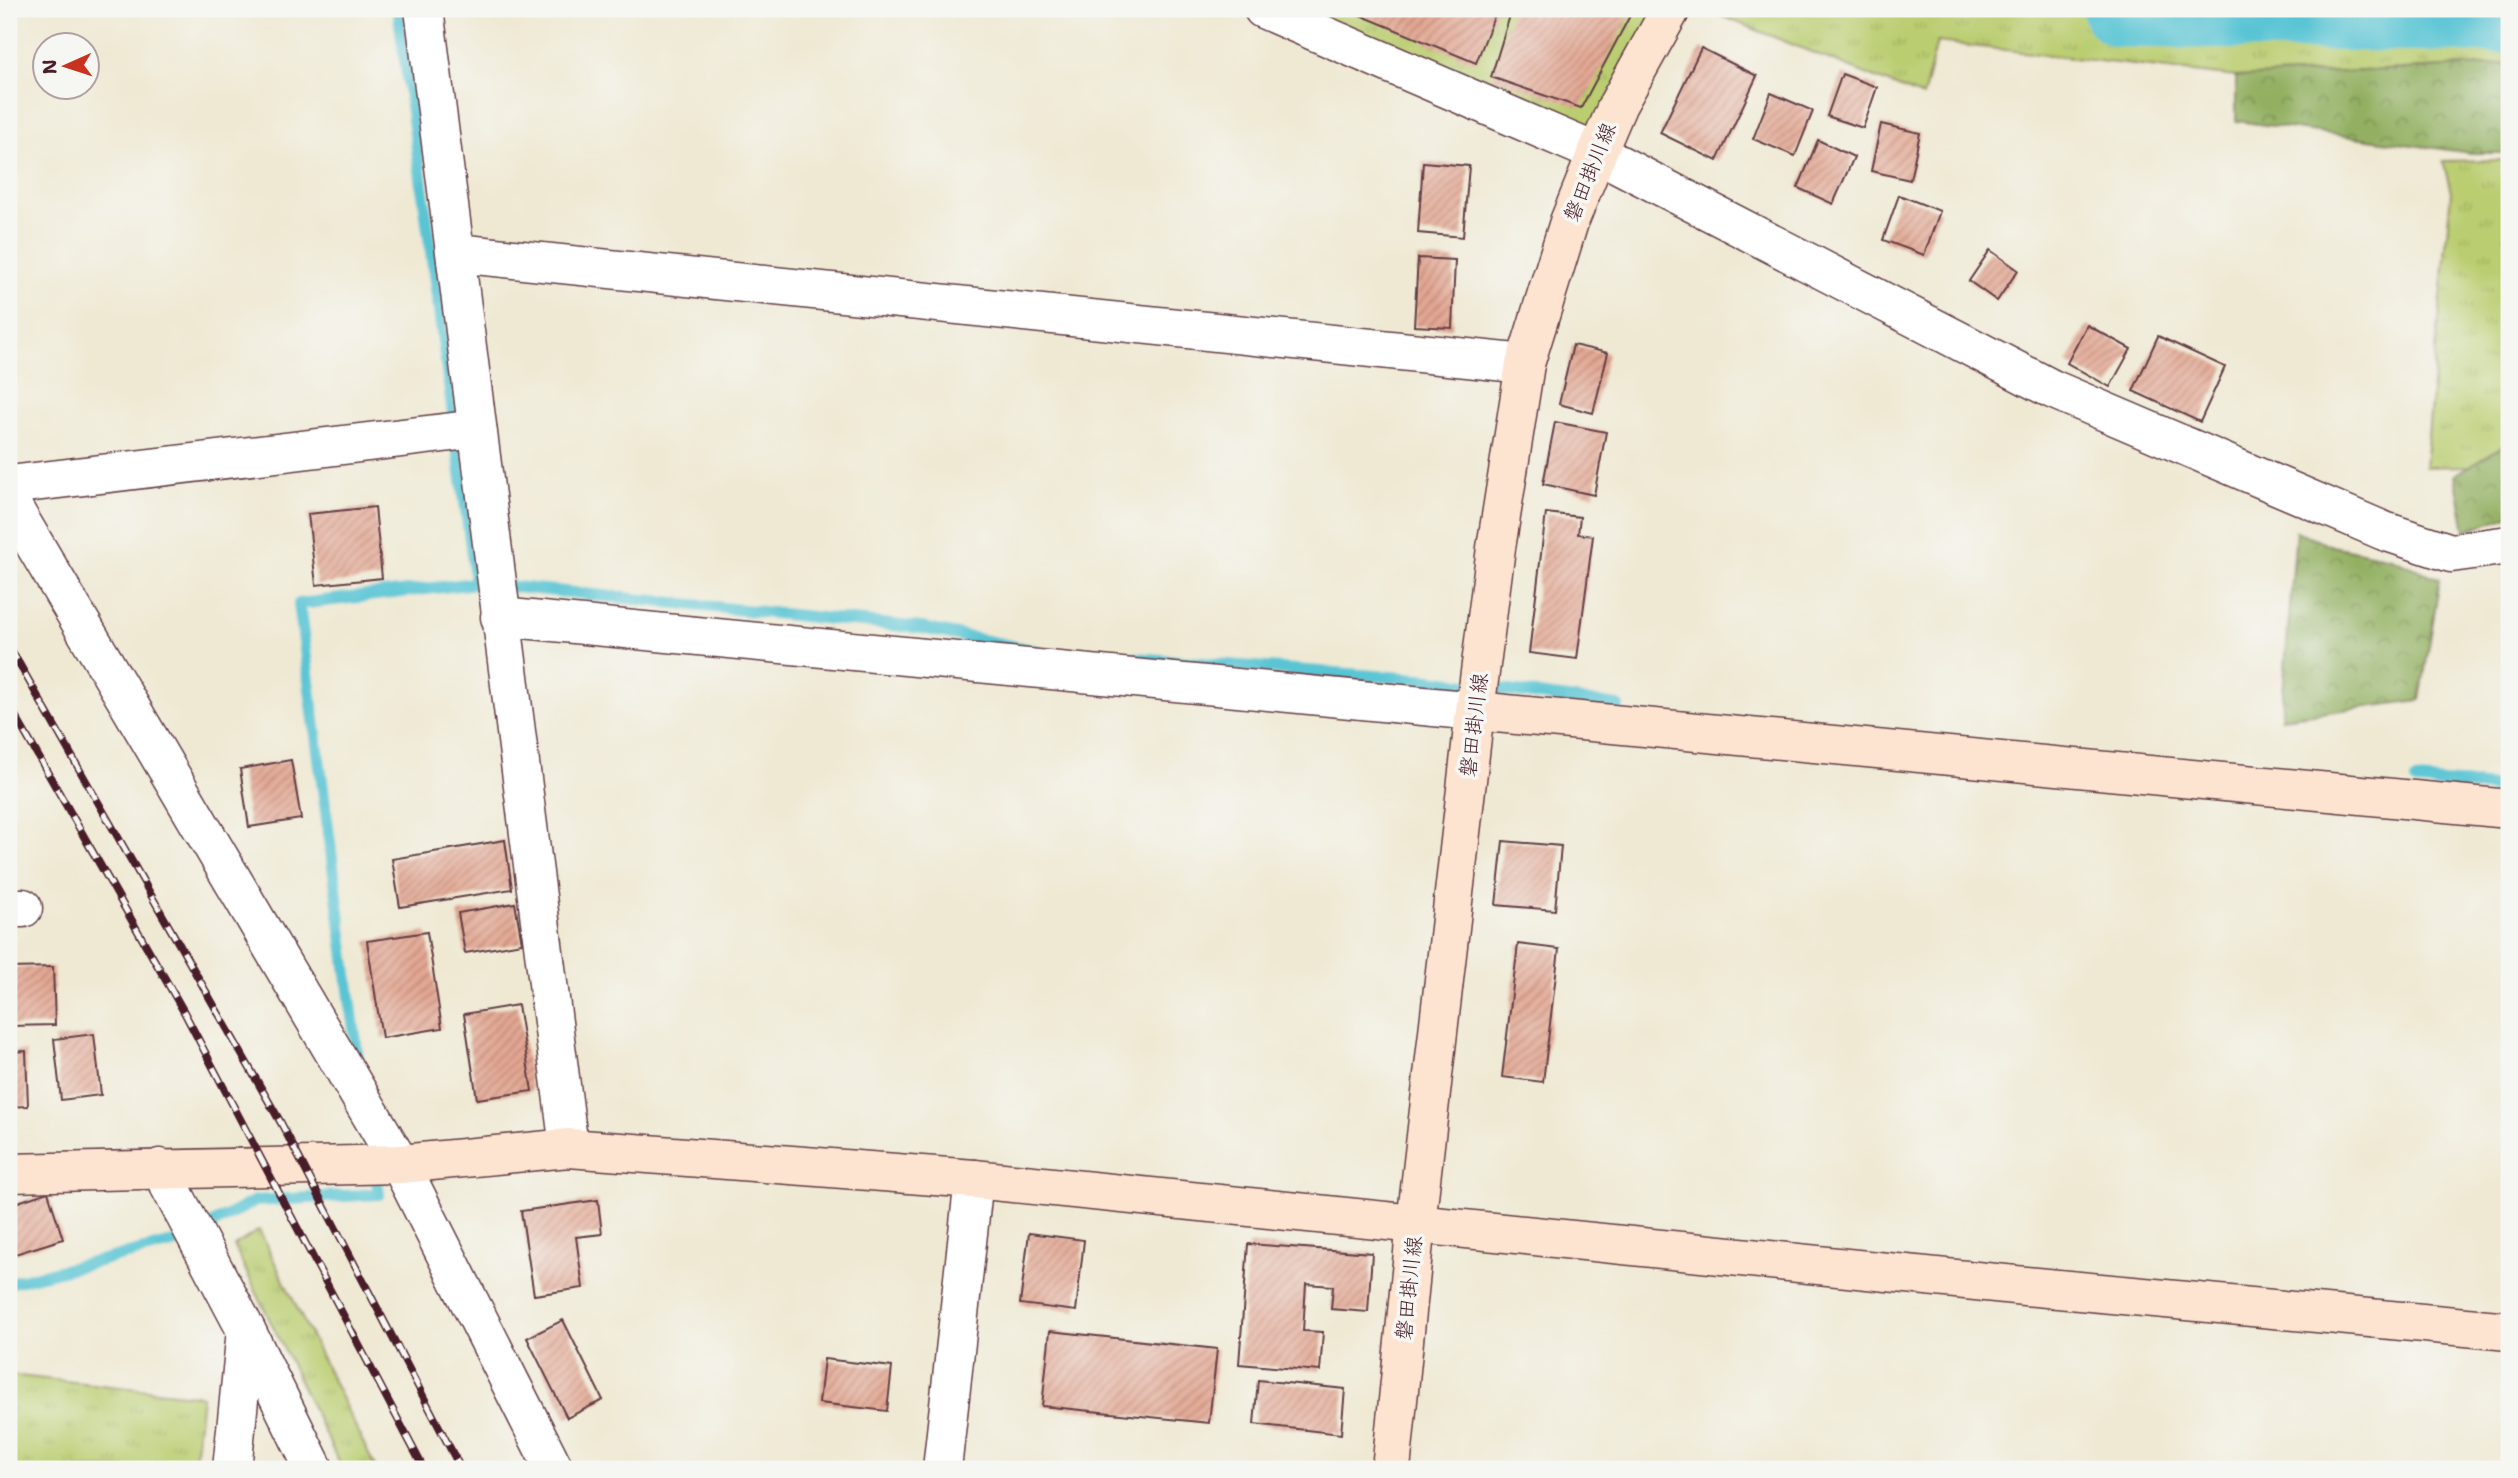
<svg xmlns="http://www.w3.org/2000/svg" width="2518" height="1478" font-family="'Shantell Sans','Klee One',sans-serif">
<defs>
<pattern id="grass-tufts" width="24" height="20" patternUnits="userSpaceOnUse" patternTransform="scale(1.75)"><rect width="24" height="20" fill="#bacd70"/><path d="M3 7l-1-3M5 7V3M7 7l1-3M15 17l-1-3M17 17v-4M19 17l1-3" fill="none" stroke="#a1b061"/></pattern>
<pattern id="forest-crowns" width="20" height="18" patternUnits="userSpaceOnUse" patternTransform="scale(1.75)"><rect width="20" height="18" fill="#93b062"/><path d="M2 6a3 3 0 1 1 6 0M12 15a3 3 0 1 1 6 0" fill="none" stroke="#7a8f51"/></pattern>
<pattern id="building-hatch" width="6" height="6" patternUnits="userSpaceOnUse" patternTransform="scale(1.75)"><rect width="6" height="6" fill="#e3a793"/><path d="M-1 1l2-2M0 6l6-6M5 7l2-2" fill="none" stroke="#ba8778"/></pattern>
</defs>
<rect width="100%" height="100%" fill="#f6f6f2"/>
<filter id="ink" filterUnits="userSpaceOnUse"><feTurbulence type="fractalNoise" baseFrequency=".0143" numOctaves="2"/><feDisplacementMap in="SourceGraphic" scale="14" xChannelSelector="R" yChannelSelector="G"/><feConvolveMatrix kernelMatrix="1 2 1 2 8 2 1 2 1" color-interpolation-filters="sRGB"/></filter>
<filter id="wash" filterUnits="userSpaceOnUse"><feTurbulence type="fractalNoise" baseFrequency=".00686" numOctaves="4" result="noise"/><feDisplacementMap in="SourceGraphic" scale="28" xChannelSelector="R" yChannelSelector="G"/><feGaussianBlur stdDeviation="1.57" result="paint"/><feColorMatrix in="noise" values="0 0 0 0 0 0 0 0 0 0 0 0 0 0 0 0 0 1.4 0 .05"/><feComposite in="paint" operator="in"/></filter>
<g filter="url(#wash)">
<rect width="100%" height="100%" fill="#efe9d3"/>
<g fill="url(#grass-tufts)" stroke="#82764e" stroke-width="2">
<path d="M1254 9H1671L1597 153Z"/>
<path d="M1704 9H2509V64L2236 77 1937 42 1923 97Z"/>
<path d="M2509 160V442L2470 466 2425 467 2451 192 2443 161Z"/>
<path d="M259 1230 376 1469H342L234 1246Z"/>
<path d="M9 1375 202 1396 194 1469H9Z"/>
</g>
<g fill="url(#forest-crowns)" stroke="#6e6846" stroke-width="2">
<path d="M2509 64V153H2471L2236 121V77Z"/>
<path d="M2509 442V516L2465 531 2455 475Z"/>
<path d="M2296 531 2332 546 2391 558 2440 579 2420 700 2281 718Z"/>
</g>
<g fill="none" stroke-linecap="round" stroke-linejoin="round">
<g stroke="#59c4d4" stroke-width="12">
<path d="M398 9 476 583"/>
<path d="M1079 654 1431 680 1618 706"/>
<path d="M2416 781 2509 788"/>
<path d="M359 1067 299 604 476 583 922 628 1036 651"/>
<path d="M9 1283 181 1241 255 1201 379 1194 375 1168"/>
</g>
<path stroke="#59c4d4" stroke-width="77" d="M2121 9 2509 15"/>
</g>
<g id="blocks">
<g fill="url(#building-hatch)">
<path d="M1357 9H1497L1476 63 1355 13Z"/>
<path d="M1512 9 1633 10 1581 108 1491 77Z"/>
<path d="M1701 48 1757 76 1717 161 1660 133Z"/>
<path d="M1842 74 1877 87 1863 128 1827 116Z"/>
<path d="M1771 93 1813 111 1795 156 1753 139Z"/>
<path d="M1881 124 1920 133 1910 180 1871 171Z"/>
<path d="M1818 140 1854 157 1833 204 1798 188Z"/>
<path d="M1423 162 1469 166 1463 237 1418 233Z"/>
<path d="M1899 195 1940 211 1924 255 1883 240Z"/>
<path d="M1990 250 2018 270 1997 301 1969 281Z"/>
<path d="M1418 258 1455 260 1452 328 1414 326Z"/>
<path d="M2087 325 2131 349 2110 387 2067 363Z"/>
<path d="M2158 336 2225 367 2200 422 2133 391Z"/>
<path d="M1573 345 1608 353 1593 413 1559 404Z"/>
<path d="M1555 422 1606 432 1594 495 1543 484Z"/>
<path d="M375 507 382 578 316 585 308 514Z"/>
<path d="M1546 513 1580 517 1578 534 1593 536 1577 659 1529 653Z"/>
<path d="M291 760 301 819 249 827 240 769Z"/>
<path d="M505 840 512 889 400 907 392 859Z"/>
<path d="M1503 841 1561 846 1555 910 1496 905Z"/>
<path d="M515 903 522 943 465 953 458 913Z"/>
<path d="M427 932 442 1028 382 1038 367 941Z"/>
<path d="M1518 944 1559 949 1543 1082 1502 1077Z"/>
<path d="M53 967 55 1025 9 1026V968Z"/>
<path d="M518 1005 532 1091 477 1099 464 1014Z"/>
<path d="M94 1034 101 1095 61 1100 54 1039Z"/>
<path d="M26 1051 28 1106 9 1107V1052Z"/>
<path d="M48 1192 63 1239 9 1256V1205Z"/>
<path d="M598 1200 602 1234 576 1237 583 1288 534 1295 521 1211Z"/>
<path d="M1029 1233 1084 1240 1076 1311 1020 1304Z"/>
<path d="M1248 1244 1372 1253 1368 1312 1331 1309 1333 1286 1306 1284 1303 1331 1323 1332 1320 1371 1239 1364Z"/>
<path d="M563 1320 603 1400 567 1418 527 1338Z"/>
<path d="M1050 1331 1217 1349 1209 1423 1042 1406Z"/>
<path d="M824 1359 892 1367 887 1411 819 1403Z"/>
<path d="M1258 1380 1345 1389 1341 1434 1254 1424Z"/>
</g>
</g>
</g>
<g filter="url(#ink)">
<use href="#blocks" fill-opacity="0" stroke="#633d44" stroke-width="2"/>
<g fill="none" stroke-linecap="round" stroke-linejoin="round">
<defs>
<g id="street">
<path d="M424 9 569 1148"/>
<path d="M1263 9 1597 153 2052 389 2384 531 2451 553 2509 545"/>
<path d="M456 253 1525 364"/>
<path d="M9 485 477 429"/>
<path d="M9 501 400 1164 554 1469"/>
<path d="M500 617 1475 711"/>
<path d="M9 908H23"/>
<path d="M160 1168 246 1330 314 1469"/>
<path d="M232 1469 246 1330"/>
<path d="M942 1469 974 1179"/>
</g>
<g id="secondary">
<path d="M1475 711 2509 809"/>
<path d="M9 1173 400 1164 569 1148 974 1179 2025 1286 2509 1331"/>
<path d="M1391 1469 1416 1223 1475 711 1496 548 1525 364 1569 222 1597 153 1618 104 1671 9"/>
</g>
</defs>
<use href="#street" stroke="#633d44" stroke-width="41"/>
<use href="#secondary" stroke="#633d44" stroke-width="41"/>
<use href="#street" stroke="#fff" stroke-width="38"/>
<use href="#secondary" stroke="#fde4d1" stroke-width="38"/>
<defs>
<g id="rail">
<path d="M9 646 281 1123 461 1469"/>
<path d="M9 705 184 1012 424 1469"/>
</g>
</defs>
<use href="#rail" stroke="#4a1f2b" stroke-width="8"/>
<use href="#rail" stroke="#f6f6f2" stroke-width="5" stroke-dasharray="16" stroke-linecap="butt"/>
</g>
</g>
<g text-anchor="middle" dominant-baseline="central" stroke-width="7" stroke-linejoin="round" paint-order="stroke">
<g font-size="21" fill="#4a1f2b" stroke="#f6f6f2">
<text transform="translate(1590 172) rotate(-68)">磐田掛川線</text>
<text transform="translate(1474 725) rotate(-83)">磐田掛川線</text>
<text transform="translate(1409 1288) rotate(-84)">磐田掛川線</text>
</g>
</g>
<rect width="2518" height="1478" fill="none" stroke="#f6f6f2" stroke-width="35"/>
<g transform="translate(66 66) rotate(267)"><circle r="33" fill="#f6f6f2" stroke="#b1a0a2" stroke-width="2"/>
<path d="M0-5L12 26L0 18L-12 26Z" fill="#c8321e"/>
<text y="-10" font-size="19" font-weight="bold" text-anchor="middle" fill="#4a1f2b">N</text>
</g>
</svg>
